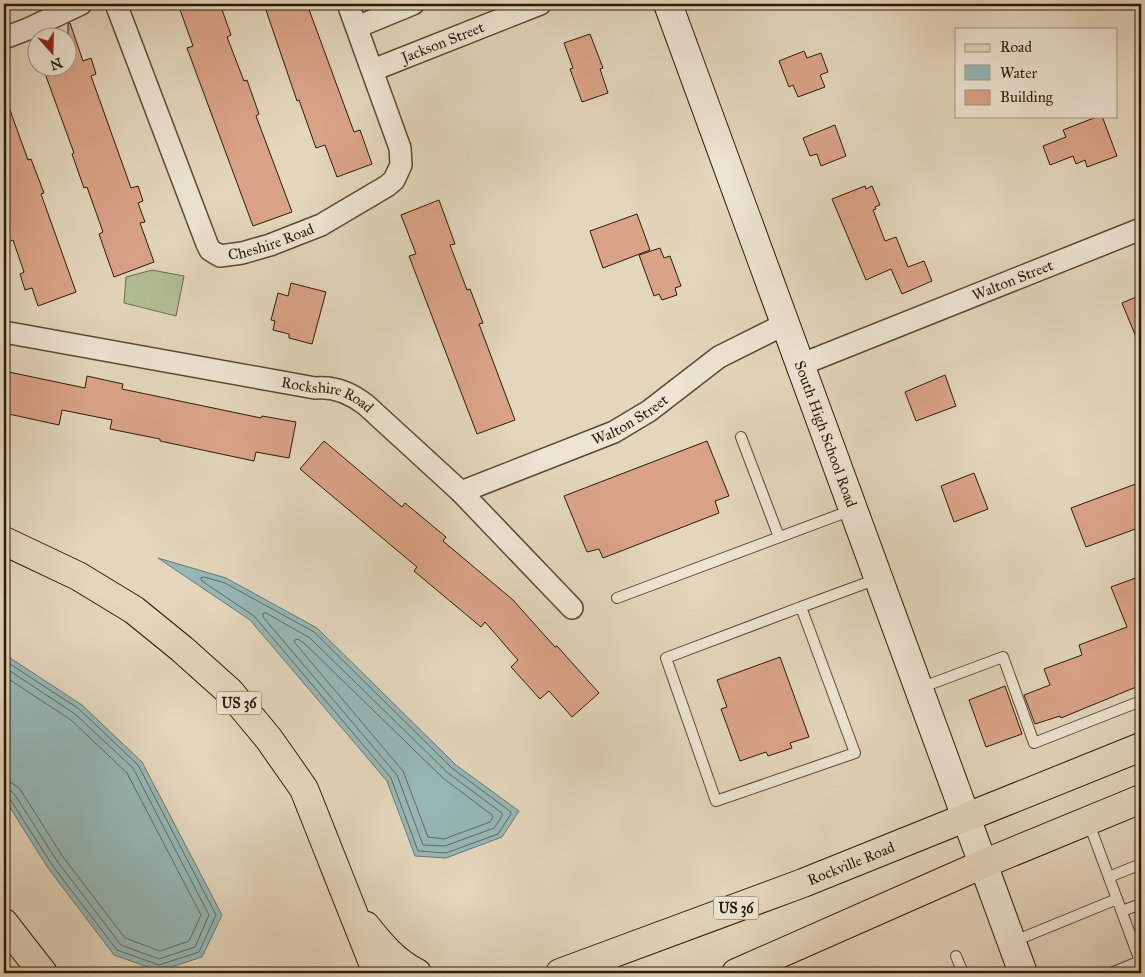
<svg xmlns="http://www.w3.org/2000/svg" width="1145" height="977" font-family="'IM FELL Great Primer',serif">
<rect width="100%" height="100%" fill="#e3d6bc"/>
<filter id="stains"><feTurbulence type="fractalNoise" baseFrequency=".004" numOctaves="4"/><feColorMatrix values="0 0 0 0 .2 0 0 0 0 .09 0 0 0 0 .02 0 0 0 .5 -.17"/></filter>
<radialGradient id="worn" r=".72"><stop offset=".6" stop-color="#630" stop-opacity="0"/><stop offset="1" stop-color="#630" stop-opacity=".3"/></radialGradient>
<path fill="#b0be93" stroke="#6e6c4b" d="M152 270 184 276 176 316 124 303 126 277Z"/>
<g fill="#96b8b7" stroke="#6c796f">
<path d="M158 558 226 578 317 628 456 765 519 811 502 837 446 858 415 856 387 781 250 620Z"/>
<path d="M4 654 82 705 142 762 222 915 202 957 159 971 114 955 48 868 4 798Z"/>
</g>
<g fill="none" stroke-linecap="round" stroke-linejoin="round">
<g stroke="#626a5d" stroke-width="1">
<path d="M204 577 225 583 314 632 452 768 511 812V814L498 834 446 853 418 851 391 778 254 616 202 581 201 578Z"/>
<path d="M266 613 310 638 448 773 502 813V816L494 828 445 846 423 845 397 775 263 617V614Z"/>
<path d="M295 640 298 639 305 644 443 778 492 815 493 817 490 822 444 839 428 837 403 771 295 643Z"/>
<path d="M4 660 79 709 138 765 216 915 199 952 159 965 117 950 52 865 10 799 4 796"/>
<path d="M4 667 75 714 133 768 209 915 195 947 159 959 121 945 57 861 15 795 11 791 4 790"/>
<path d="M4 676 71 720 127 773 201 915 189 941 160 951 125 938 63 857 20 789 12 783 4 782"/>
</g>
</g>
<g fill="#daa388" stroke="#2d1b03">
<path d="M178 4H220L231 35 227 37 244 81 247 80 259 114 256 116 292 212 253 226 187 48 193 46Z"/>
<path d="M282 4H307L354 132 360 130 372 164 337 177 325 145 316 148 299 100 297 101 266 10Z"/>
<path d="M70 23 83 61 91 58 96 74 91 76 131 188 138 186 143 201 138 203 145 222 140 223 154 262 114 277 99 234 103 232 87 187 84 188 72 154 74 153 43 68H68V24Z"/>
<path d="M590 34 603 68 600 69 608 93 582 102 570 69 573 68 564 43Z"/>
<path d="M804 51 807 58 821 53 828 72 820 75 825 87 798 97 793 85 789 87 779 61Z"/>
<path d="M4 99H6L28 160 31 159 44 193 41 194 76 292 38 306 32 288 25 290 20 274 24 272 13 240 8 242 4 231Z"/>
<path d="M1099 116H1102L1117 156 1087 167 1085 160 1076 164 1073 156 1050 165 1043 146 1066 137 1063 130Z"/>
<path d="M835 125 846 156 821 166 817 154 810 156 803 138Z"/>
<path d="M865 186 866 189 872 186 880 205 875 207 876 209 873 210 885 241 896 237 908 267 924 261 932 281 902 294 891 269 866 280 832 199Z"/>
<path d="M439 200 455 244 450 245 467 290 470 289 483 323 479 324 515 420 477 434 409 256 416 254 401 215Z"/>
<path d="M637 214 650 250 603 268 590 231Z"/>
<path d="M660 248 664 258 670 256 681 286 675 288 677 295 662 300 659 294 654 296 639 255Z"/>
<path d="M291 283 326 292 312 344 289 338V334L273 330 275 321 271 320 278 293 288 296Z"/>
<path d="M1141 295V349L1122 303Z"/>
<path d="M4 371 85 388 87 376 123 384 122 389 261 418 262 416 296 422 289 458 256 452 254 461 160 441V439L110 429 112 420 62 410 59 425 4 413Z"/>
<path d="M945 375 956 406 916 421 905 392Z"/>
<path d="M324 441 402 507 405 503 446 537 443 541 513 600 555 647 557 646 599 693 572 717 549 691 540 699 511 667 518 660 485 622 481 627 414 571 417 567 300 469Z"/>
<path d="M707 441 729 496 715 501 719 513 603 558 599 549 587 552 564 496Z"/>
<path d="M974 473 988 509 954 522 941 486Z"/>
<path d="M1141 482V527L1086 547 1071 508Z"/>
<path d="M1141 576V685L1061 718 1060 716 1035 724 1024 695 1050 685 1044 669 1082 655 1079 645 1127 627 1111 587Z"/>
<path d="M780 657 809 737 790 743 792 748 768 756 766 752 740 761 721 709 727 707 717 680Z"/>
<path d="M1005 686 1022 734 986 747 969 700Z"/>
</g>
<g fill="none" stroke-linecap="round" stroke-linejoin="round">
<defs>
<g id="lane">
<path d="M741 437 779 537"/>
<path d="M617 598 852 510"/>
<path d="M801 607 666 658 716 801 855 753 801 607 877 579"/>
<path d="M920 688 1003 657 1034 743 1141 701"/>
<path d="M1088 821 1140 961 1111 973"/>
<path d="M1109 877 1141 864"/>
<path d="M1122 911 1141 904"/>
<path d="M1012 942 1117 899"/>
<path d="M956 956 963 973"/>
</g>
<g id="street">
<path id="s1" d="M116 4 207 244 210 250 220 256 242 253 270 245 321 225 387 186 394 180 401 165 400 148 348 4"/>
<path d="M357 27 413 4"/>
<path d="M4 38 28 29 81 4"/>
<path id="s2" d="M373 70 540 4"/>
<path id="s3" d="M4 332 315 388C334 386 351 393 366 405L461 492 572 608"/>
<path id="s4" d="M800 365 1141 229"/>
<path id="s5" d="M461 492 614 432 649 411 719 357 785 324"/>
</g>
<g id="secondary">
<path id="s6" d="M668 4 1023 973"/>
</g>
<g id="primary">
<path id="s7" d="M560 973 803 883 1141 747"/>
<path d="M736 973 983 864 1141 799"/>
</g>
<g id="highway">
<path d="M4 541 78 576 134 610 182 649 230 692 269 739 304 789 377 973"/>
<path d="M4 923 43 973"/>
<path d="M366 926C381 945 395 962 417 973"/>
</g>
</defs>
<use href="#lane" stroke="#5a4a31" stroke-width="12"/>
<use href="#street" stroke="#5a4a31" stroke-width="24"/>
<use href="#secondary" stroke="#2d1b03" stroke-width="30"/>
<use href="#primary" stroke="#2d1b03" stroke-width="30"/>
<use href="#highway" stroke="#2d1b03" stroke-width="30"/>
<use href="#lane" stroke="#ede4d3" stroke-width="10"/>
<use href="#street" stroke="#ede4d3" stroke-width="21"/>
<use href="#secondary" stroke="#ede4d3" stroke-width="28"/>
<use href="#primary" stroke="#e3d6bc" stroke-width="28"/>
<use href="#highway" stroke="#e3d6bc" stroke-width="28"/>
</g>
<g text-anchor="middle" dominant-baseline="central" stroke-width="5" stroke-linejoin="round" paint-order="stroke">
<g fill="#ede4d3" stroke="#675741" stroke-width="1">
<rect x="216.5" y="691.5" width="45" height="23" rx="4"/>
<rect x="713.5" y="896.5" width="45" height="23" rx="4"/>
</g>
<g font-size="14" font-weight="bold" fill="#2d1b03">
<text x="239" y="703">US 36</text>
<text x="736" y="908">US 36</text>
</g>
<g font-size="15" fill="#2d1b03" stroke="#ede4d3">
<text stroke="none"><textPath href="#s2" startOffset="75">Jackson Street</textPath></text>
<text stroke="none"><textPath href="#s1" startOffset="328">Cheshire Road</textPath></text>
<text stroke="none"><textPath href="#s4" startOffset="229">Walton Street</textPath></text>
<text stroke="none"><textPath href="#s3" startOffset="330">Rockshire Road</textPath></text>
<text stroke="none"><textPath href="#s5" startOffset="184">Walton Street</textPath></text>
<text stroke="none"><textPath href="#s6" startOffset="458">South High School Road</textPath></text>
<text stroke="none"><textPath href="#s7" startOffset="311">Rockville Road</textPath></text>
</g>
</g>
<rect width="1145" height="977" fill="none" stroke="#e3d6bc" stroke-width="20"/>
<rect x="5" y="5" width="1135" height="967" fill="none" stroke="#2d1b03" stroke-width="2.5"/>
<rect x="10" y="10" width="1125" height="957" fill="none" stroke="#2d1b03"/>
<rect x="955" y="28" width="162" height="90" fill="#ede4d3" stroke="#a09480"/>
<rect x="965" y="44" width="25" height="8" fill="#e3d6bc" stroke="#a09480"/>
<text x="1000" y="52" font-size="15" fill="#2d1b03">Road</text>
<rect x="965" y="65" width="25" height="15" fill="#96b8b7" stroke="#a09480"/>
<text x="1000" y="78" font-size="15" fill="#2d1b03">Water</text>
<rect x="965" y="90" width="25" height="15" fill="#daa388" stroke="#a09480"/>
<text x="1000" y="102" font-size="15" fill="#2d1b03">Building</text>
<g transform="translate(52 52) rotate(160)"><circle r="24" fill="#ede4d3" stroke="#a09480"/>
<path d="M0-4L9 19L0 12L-9 19Z" fill="#8f2418"/>
<text y="-8" font-size="14" font-weight="bold" text-anchor="middle" fill="#2d1b03">N</text>
</g>
<rect width="100%" height="100%" filter="url(#stains)"/>
<rect width="100%" height="100%" fill="url(#worn)"/>
</svg>
